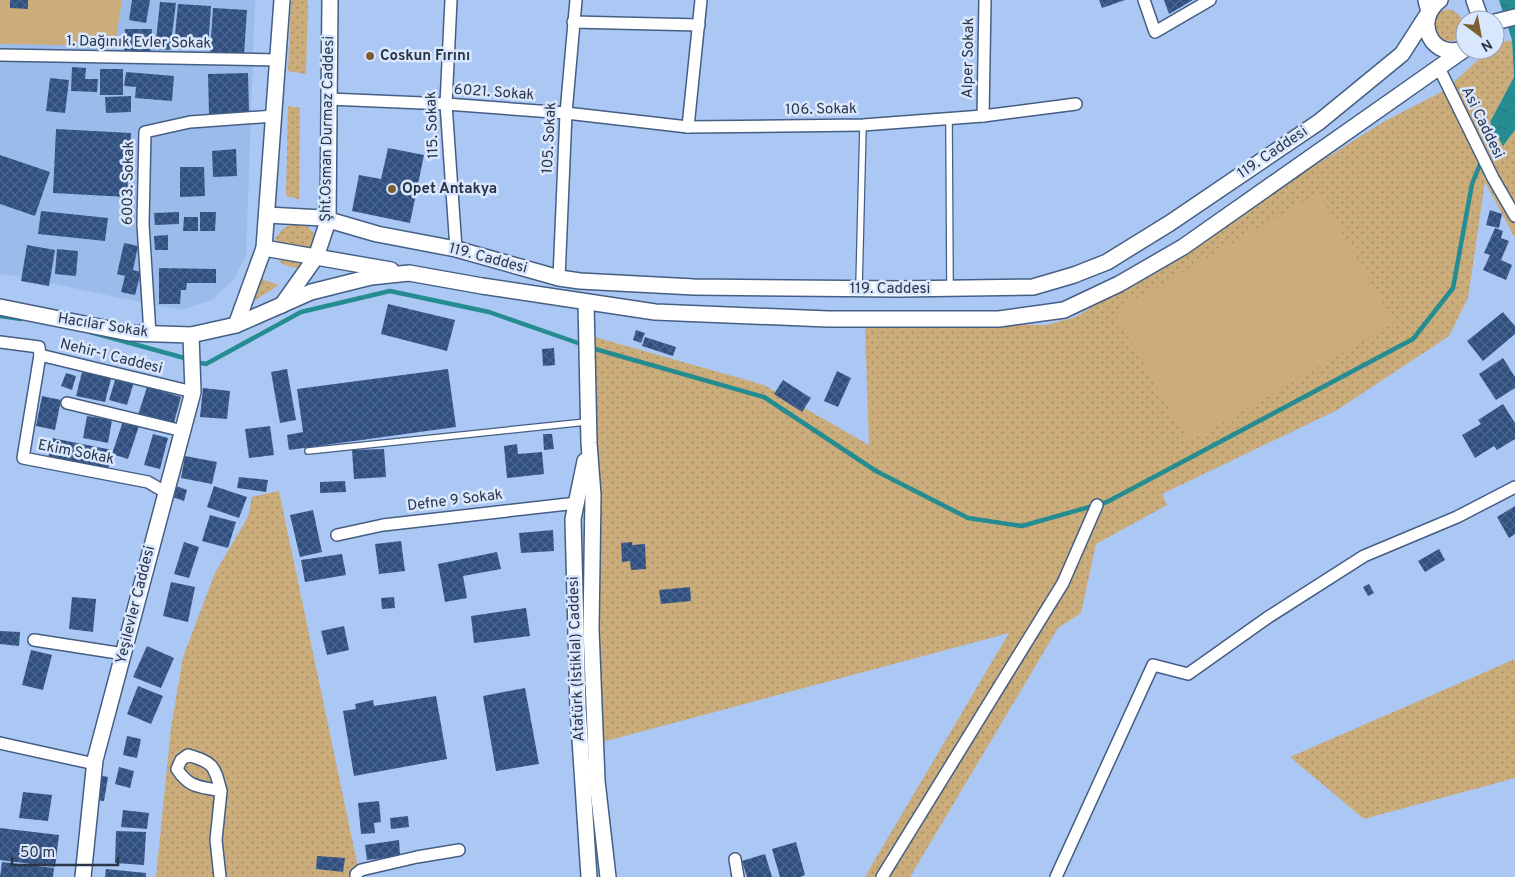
<svg xmlns="http://www.w3.org/2000/svg" width="1515" height="877" font-family="Overpass,sans-serif">
<defs>
<pattern id="grass-dots" width="8" height="8" patternUnits="userSpaceOnUse" patternTransform="scale(1.25)"><rect width="8" height="8" fill="#cbac7b"/><path d="M2 2h.1M6 6h.1" fill="none" stroke="#a58d67" stroke-width="1.8" stroke-linecap="round"/></pattern>
<pattern id="water-ripples" width="26" height="14" patternUnits="userSpaceOnUse" patternTransform="scale(1.25)"><rect width="26" height="14" fill="#258d91"/><path d="M2 4q2-2 4 0t4 0M15 11q2-2 4 0t4 0" fill="none" stroke="#207478"/></pattern>
<pattern id="building-cross-hatch" width="8" height="8" patternUnits="userSpaceOnUse" patternTransform="scale(1.25)"><rect width="8" height="8" fill="#2f4f80"/><path d="M0 0l8 8M0 8l8-8" fill="none" stroke="#4c668e"/></pattern>
</defs>
<rect width="100%" height="100%" fill="#abc7f3"/>
<path fill="#9bbbeb" d="M0 0H255L246 255 234 279 212 300 181 310 115 297 24 277 0 274Z"/>
<g fill="url(#grass-dots)">
<path d="M291 0H308L306 74 288 71Z"/>
<path d="M1449 9C1473 16 1465 48 1439 41L1431 21 1438 12Z"/>
<path d="M1512 40 1514 77 1490 122 1504 145 1515 130V238L1485 182 1468 298 1449 336 1337 410 1162 494 1167 505 1096 544 1081 613 1058 628 910 877H867L866 875 1009 633 595 744 591 336 764 385 869 445 865 324 1046 325 1076 317 1383 122 1445 90 1489 50H1495V45L1498 43Z"/>
<path d="M288 106 300 108 299 199 286 196Z"/>
<path d="M293 224 307 226 317 237 303 267C271 273 262 235 293 224Z"/>
<path d="M258 273 264 280 279 285 247 305 234 307Z"/>
<path d="M279 491 360 877H156L171 728 183 657 215 573 248 517 252 497Z"/>
<path d="M1515 659V778L1364 819 1290 757Z"/>
</g>
<g fill="#cbac7b">
<path d="M0 0H122L115 46 0 44Z"/>
<path d="M1319 193 1394 323 1189 442 1114 312Z"/>
</g>
<path fill="url(#water-ripples)" d="M1499 0H1515V130L1503 146 1490 122 1514 77 1512 40Z"/>
<g fill="none" stroke-linecap="round" stroke-linejoin="round">
<g stroke="#258d91" stroke-width="4.5">
<path d="M1492 135 1494 130"/>
<path d="M0 316 21 319"/>
<path d="M90 332 188 359"/>
<path d="M595 349 764 397 876 471 968 518 1022 526 1107 502 1413 339 1453 288 1472 184 1481 162"/>
<path d="M196 362 206 364 301 312 390 291 489 312 578 343"/>
</g>
</g>
<g fill="url(#building-cross-hatch)">
<path d="M10 0H28V9L10 8Z"/>
<path d="M132 0H150L146 23 129 20Z"/>
<path d="M1099 0H1125L1102 8Z"/>
<path d="M1164 0H1193L1169 14Z"/>
<path d="M160 2 176 3 170 50 155 49Z"/>
<path d="M178 4 211 6 208 48 174 46Z"/>
<path d="M213 8 247 10 244 54 210 52Z"/>
<path d="M125 29H152L151 53 124 52Z"/>
<path d="M72 67 86 68 85 79H98L97 92 71 91Z"/>
<rect x="100" y="69" width="23" height="26"/>
<path d="M126 72 174 76 172 101 135 98 136 87 124 86Z"/>
<path d="M248 73 249 112 209 114 208 74Z"/>
<path d="M50 78 69 80 65 113 46 111Z"/>
<path d="M131 96V112L106 113 105 97Z"/>
<path d="M56 129 131 133 127 197 53 193Z"/>
<path d="M388 148 424 155 410 223 352 211 359 175 381 179Z"/>
<path d="M236 149 237 176 213 177 212 151Z"/>
<path d="M0 155 50 172 35 216 0 204Z"/>
<path d="M180 167H204L205 196 180 197Z"/>
<path d="M1490 210 1502 214 1499 228 1486 225Z"/>
<path d="M41 211 108 218 105 241 38 234Z"/>
<path d="M179 212V224L155 225 154 213Z"/>
<path d="M200 212H216L215 231H200Z"/>
<path d="M184 217H198V231H183Z"/>
<path d="M1495 228 1503 231 1501 238 1509 241 1501 260 1512 265 1506 280 1483 270 1490 255 1484 253Z"/>
<path d="M168 235V250H155L154 236Z"/>
<path d="M124 243 138 246 133 270 141 272 135 295 121 292 125 276 117 274Z"/>
<path d="M27 245 55 250 49 286 21 281Z"/>
<path d="M57 249 78 251 76 276 55 274Z"/>
<path d="M159 268 216 269V283H187L186 290H181L180 304H159Z"/>
<path d="M388 304 455 320 447 351 381 334Z"/>
<path d="M1503 312 1515 326V334L1483 361 1467 341Z"/>
<path d="M636 330 645 333 641 343 633 340Z"/>
<path d="M645 337 676 347 673 356 642 346Z"/>
<path d="M554 348 555 365 543 366 542 349Z"/>
<path d="M1503 358 1515 377V388L1496 400 1479 374Z"/>
<path d="M83 368 112 375 105 402 76 396Z"/>
<path d="M287 369 296 420 280 423 271 372Z"/>
<path d="M448 369 456 427 289 450 287 435 303 432 297 389Z"/>
<path d="M837 371 851 378 838 407 824 401Z"/>
<path d="M66 373 76 376 72 390 61 386Z"/>
<path d="M116 377 134 382 127 405 109 400Z"/>
<path d="M783 380 811 398 802 412 774 394Z"/>
<path d="M147 387 181 397 173 426 138 415Z"/>
<path d="M203 388 230 391 227 419 200 417Z"/>
<path d="M42 396 61 400 55 430 36 426Z"/>
<path d="M1503 404 1515 423V439L1497 450 1494 446 1475 458 1462 435 1481 424 1478 420Z"/>
<path d="M87 416 112 420 108 443 83 438Z"/>
<path d="M124 418 140 423 128 459 112 454Z"/>
<path d="M270 426 274 455 249 458 245 429Z"/>
<path d="M153 434 168 438 160 469 144 465Z"/>
<path d="M543 434H552L554 449 544 450Z"/>
<path d="M52 438 112 450 108 470 48 459Z"/>
<path d="M517 444 518 454 542 452 544 474 507 478 504 446Z"/>
<path d="M384 449 386 477 354 479 352 450Z"/>
<path d="M185 456 217 462 212 484 181 478Z"/>
<path d="M239 477 268 480 266 492 237 488Z"/>
<path d="M345 481 346 492 320 493V482Z"/>
<path d="M176 486 187 490 184 501 172 497Z"/>
<path d="M214 486 247 497 239 518 207 507Z"/>
<path d="M1515 506V534L1509 538 1497 517Z"/>
<path d="M313 510 322 552 300 557 290 515Z"/>
<path d="M210 515 236 522 228 548 202 541Z"/>
<path d="M553 530 554 551 521 553 519 533Z"/>
<path d="M401 541 405 571 379 574 375 544Z"/>
<path d="M184 542 199 547 189 578 174 574Z"/>
<path d="M632 542V545L645 544 646 569 631 570 630 561 622 562 621 543Z"/>
<path d="M1439 549 1445 560 1425 572 1418 561Z"/>
<path d="M497 552 501 569 463 576 467 598 445 602 438 564Z"/>
<path d="M342 554 346 575 305 582 301 560Z"/>
<path d="M171 582 195 587 188 622 163 616Z"/>
<path d="M1369 584 1374 593 1368 596 1363 587Z"/>
<path d="M690 587 691 601 661 604 659 590Z"/>
<path d="M72 597 96 599 93 632 69 629Z"/>
<path d="M394 597 395 608 382 609 381 598Z"/>
<path d="M526 608 530 636 474 643 471 616Z"/>
<path d="M344 626 349 650 327 655 321 631Z"/>
<path d="M0 631 20 632 19 646 0 644Z"/>
<path d="M147 646 174 658 161 688 133 677Z"/>
<path d="M31 650 52 655 43 690 22 685Z"/>
<path d="M138 686 163 696 151 724 127 714Z"/>
<path d="M525 688 539 764 496 771 483 696Z"/>
<path d="M436 696 447 759 354 776 343 711 356 709 355 704 373 700 374 706Z"/>
<path d="M127 736 141 739 137 758 123 755Z"/>
<path d="M119 767 134 771 130 788 115 784Z"/>
<path d="M98 775 108 777 104 801 95 800Z"/>
<path d="M23 792 52 795 48 821 19 818Z"/>
<path d="M379 801 381 822 374 823 375 833 361 834 358 803Z"/>
<path d="M123 810 149 813 147 829 121 827Z"/>
<path d="M408 816 409 827 391 829 390 818Z"/>
<path d="M0 828 59 835 55 867 0 860Z"/>
<path d="M116 831 146 832 144 865 115 863Z"/>
<path d="M399 840 400 856 367 860 365 845Z"/>
<path d="M796 842 805 875 800 877H780L772 849Z"/>
<path d="M765 854 772 877H747L742 861Z"/>
<path d="M317 856 345 858 343 872 316 869Z"/>
<path d="M2 862 54 868 53 877H0Z"/>
<path d="M106 869 146 873V877H105Z"/>
</g>
<g fill="none" stroke-linecap="round" stroke-linejoin="round">
<defs>
<g id="service">
<path d="M949 119 950 287"/>
<path d="M859 287 863 125"/>
<path d="M308 451 586 422"/>
</g>
<g id="minor">
<path d="M451 0 446 104 456 249"/>
<path d="M1144 0 1155 32 1210 0"/>
<path d="M573 22 699 25"/>
<path d="M0 55 278 60"/>
<path d="M1439 68 1493 178 1515 216"/>
<path d="M329 99 446 104 566 113 688 127 863 125 983 116 1076 104"/>
<path d="M983 116 985 0"/>
<path d="M688 127 701 0"/>
<path d="M559 278 566 113 576 0"/>
<path d="M150 334 143 224 145 132 190 122 274 116"/>
<path d="M0 342 39 347 40 355 193 392"/>
<path d="M40 355 23 458 148 482 165 492"/>
<path d="M67 403 183 431"/>
<path d="M337 535 383 525 577 503"/>
<path d="M34 640 124 654"/>
<path d="M0 743 95 764"/>
<path d="M735 859 738 877"/>
<path d="M220 877 216 840 221 791C200 786 190 789 177 769L181 760 188 755C214 763 214 765 221 791"/>
<path d="M356 877V874L361 870 417 857 459 850"/>
<path d="M882 877 1063 583 1097 505"/>
<path d="M1056 877 1153 665 1188 674 1267 618 1364 556 1457 517 1515 487"/>
</g>
<g id="tertiary">
<path d="M1440 0C1412 21 1433 62 1465 48"/>
<path d="M1474 0 1481 20"/>
<path d="M1495 22 1515 17"/>
<path d="M267 215 322 218 377 234 456 249 559 278 580 281 694 287 899 289 1033 287 1074 275 1107 262 1170 223 1319 122 1402 54 1429 12 1426 0"/>
<path d="M264 248 391 270"/>
<path d="M586 302 589 443 593 495 591 629 597 781 608 877"/>
<path d="M282 305 316 257 328 221 330 0"/>
<path d="M0 307 129 333 191 335 236 325 311 292 371 277 409 273 482 286 655 312 828 319H999L1064 310 1119 284 1183 247 1465 49"/>
<path d="M236 325 264 248 282 0"/>
<path d="M585 461 573 519 578 708 589 877"/>
<path d="M83 877 95 760 193 392 191 335"/>
</g>
</defs>
<use href="#service" stroke="#455e84" stroke-width="8"/>
<use href="#minor" stroke="#455e84" stroke-width="14"/>
<use href="#tertiary" stroke="#455e84" stroke-width="18"/>
<use href="#service" stroke="#fff" stroke-width="5.5"/>
<use href="#minor" stroke="#fff" stroke-width="11"/>
<use href="#tertiary" stroke="#fff" stroke-width="15"/>
</g>
<g fill="#7c6033" stroke="#d9e7fe" stroke-width="2">
<circle cx="370" cy="56" r="5"/>
<circle cx="392" cy="189" r="5"/>
</g>
<g text-anchor="middle" dominant-baseline="central" stroke-width="5" stroke-linejoin="round" paint-order="stroke">
<g font-size="15" fill="#2a3547" stroke="#d9e7fe">
<text transform="translate(139 43) rotate(1)">1. Dağınık Evler Sokak</text>
<text transform="translate(969 58) rotate(-89)">Alper Sokak</text>
<text transform="translate(494 93) rotate(4)">6021. Sokak</text>
<text transform="translate(821 110) rotate(-1)">106. Sokak</text>
<text transform="translate(1482 123) rotate(64)">Asi Caddesi</text>
<text transform="translate(433 125) rotate(-92)">115. Sokak</text>
<text transform="translate(328 129) rotate(-89)">Şht.Osman Durmaz Caddesi</text>
<text transform="translate(550 138) rotate(-87)">105. Sokak</text>
<text transform="translate(1273 153) rotate(-34)">119. Caddesi</text>
<text transform="translate(129 183) rotate(-89)">6003. Sokak</text>
<text transform="translate(488 259) rotate(15)">119. Caddesi</text>
<text x="890" y="289">119. Caddesi</text>
<text transform="translate(103 326) rotate(9)">Hacılar Sokak</text>
<text transform="translate(111 357) rotate(14)">Nehir-1 Caddesi</text>
<text transform="translate(76 453) rotate(11)">Ekim Sokak</text>
<text transform="translate(455 501) rotate(-7)">Defne 9 Sokak</text>
<text transform="translate(136 605) rotate(-76)">Yeşilevler Caddesi</text>
<text transform="translate(577 659) rotate(-92)">Atatürk (İstiklal) Caddesi</text>
</g>
<g font-size="15" font-weight="bold" fill="#2a3547" stroke="#d9e7fe" text-anchor="start">
<text x="380" y="56">Coskun Fırını</text>
<text x="402" y="189">Opet Antakya</text>
</g>
</g>
<g transform="translate(1480 35) rotate(148)"><circle r="24" fill="#d9e7fe" stroke="#93a0b5"/>
<path d="M0-4L9 19L0 12L-9 19Z" fill="#7c6033"/>
<text y="-8" font-size="14" font-weight="bold" text-anchor="middle" fill="#2a3547">N</text>
</g>
<path d="M12 857v8h106v-8" fill="none" stroke="#2a3547" stroke-width="2.5"/>
<text x="20" y="857" font-size="15" fill="#2a3547" stroke="#d9e7fe" stroke-width="4" paint-order="stroke">50 m</text>
</svg>
